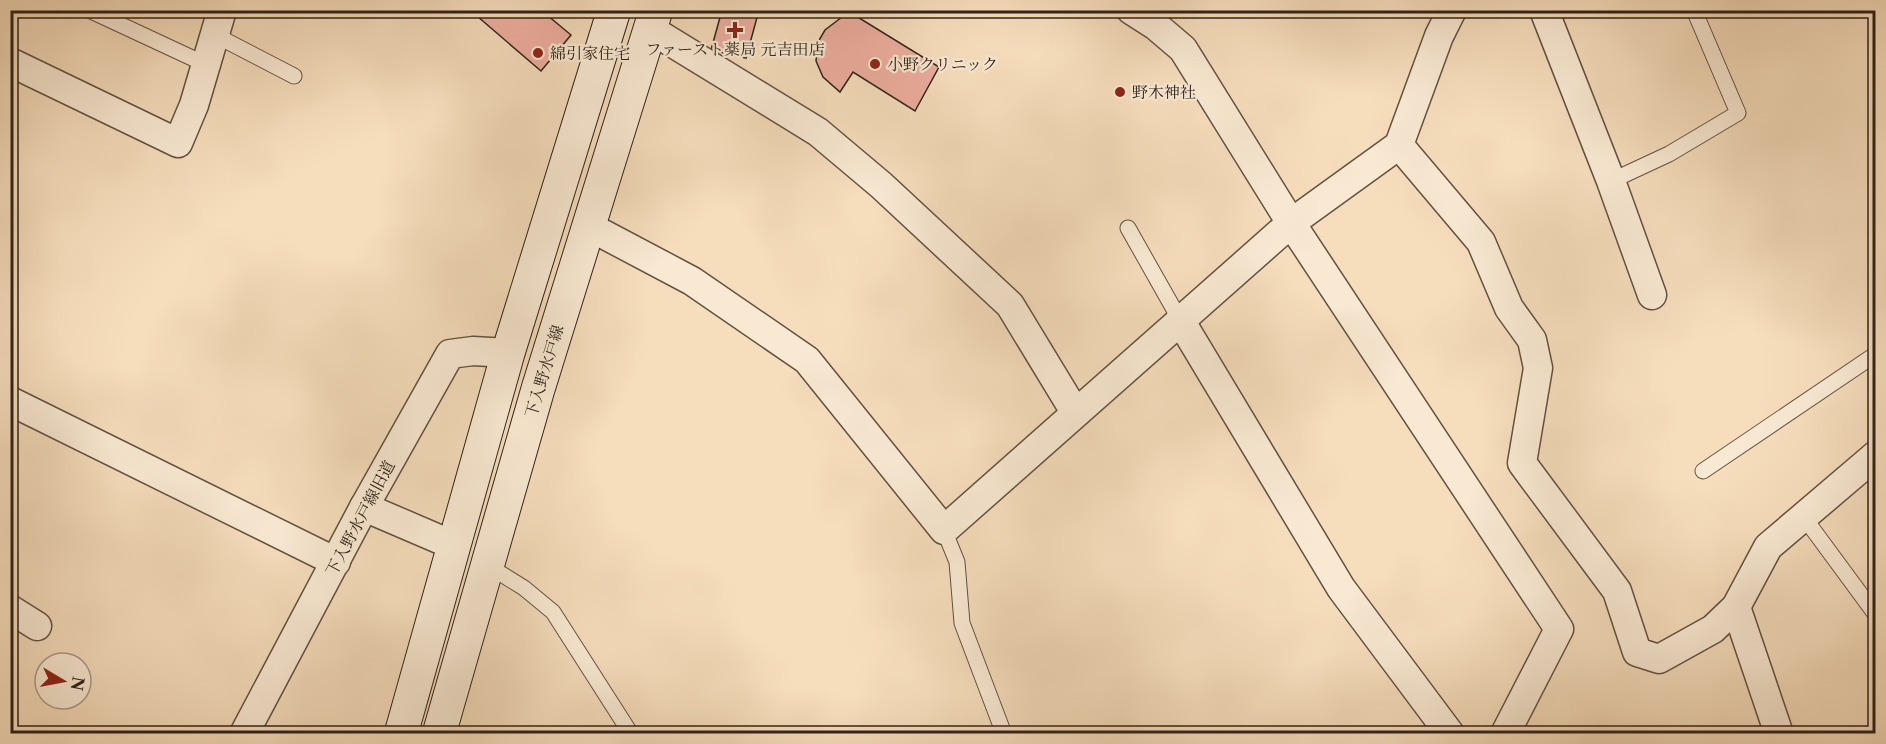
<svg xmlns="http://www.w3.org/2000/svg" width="1886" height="744" font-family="'Libre Caslon Text','Noto Serif JP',serif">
<rect width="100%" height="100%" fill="#f6ddbc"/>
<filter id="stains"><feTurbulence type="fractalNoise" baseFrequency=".00333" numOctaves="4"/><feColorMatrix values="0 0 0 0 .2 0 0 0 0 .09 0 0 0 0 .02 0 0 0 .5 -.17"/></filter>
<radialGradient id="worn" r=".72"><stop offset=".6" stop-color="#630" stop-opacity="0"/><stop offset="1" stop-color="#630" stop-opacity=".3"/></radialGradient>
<g fill="#edae9f" stroke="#30221a" stroke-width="1.5">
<path d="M470 10H541L571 35 541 71Z"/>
<path d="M722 10H759L746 58 711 50Z"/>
<path d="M846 14 856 16 939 67 915 111 853 72 840 92 823 77 816 61 818 42 825 30Z"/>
</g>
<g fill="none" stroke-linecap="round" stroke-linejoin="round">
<defs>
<g id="service">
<path d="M89 10 205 64"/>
<path d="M213 34 294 76"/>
<path d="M1611 181 1669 154 1738 113 1694 10"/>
<path d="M1128 228 1180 320"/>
<path d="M1703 471 1876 354"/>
<path d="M1803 516 1876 615"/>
<path d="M944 530 957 562 962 623 1004 734"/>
<path d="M487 565 524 588 553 612 631 734"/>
</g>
<g id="minor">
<path d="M1131 10 1156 26 1183 49 1291 223 1559 629 1505 734"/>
<path d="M1544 10 1611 181 1652 295"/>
<path d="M650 29 818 132 881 185 1010 305 1075 412"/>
<path d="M10 62 178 143 194 105 222 10"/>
<path d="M1399 145 1481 242 1509 308 1532 340 1538 368 1522 463 1617 591 1637 652 1659 659 1713 629 1736 607 1768 547 1876 455"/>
<path d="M590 227 692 281 807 360 944 530 1291 223 1399 145 1439 36 1452 10"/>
<path d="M1180 320 1341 588 1450 734"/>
<path d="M10 401 336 562"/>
<path d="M364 507 455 546"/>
<path d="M1736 607 1779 734"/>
<path d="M10 609 37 626"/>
<path d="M244 734 364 507 450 354 473 351 508 353"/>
</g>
<g id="secondary">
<path d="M401 734 508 353 614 10"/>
<path d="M439 734 538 389 656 10"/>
</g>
</defs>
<use href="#service" stroke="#625142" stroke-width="17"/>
<use href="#minor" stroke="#625142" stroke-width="31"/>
<use href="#secondary" stroke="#30221a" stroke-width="35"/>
<use href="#service" stroke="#f9e9d3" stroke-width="15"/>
<use href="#minor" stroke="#f9e9d3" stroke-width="28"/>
<use href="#secondary" stroke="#f9e9d3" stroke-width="33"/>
</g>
<g fill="#8f2418" stroke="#f9e9d3" stroke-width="2">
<path d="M732 21h6v6h6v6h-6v6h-6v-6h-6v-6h6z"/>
<circle cx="538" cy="53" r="6"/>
<circle cx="875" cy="64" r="6"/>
<circle cx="1120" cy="92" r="6"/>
</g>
<g text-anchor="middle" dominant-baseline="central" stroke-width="4.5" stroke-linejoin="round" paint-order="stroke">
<g font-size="16" fill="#30221a" stroke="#f9e9d3" text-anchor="start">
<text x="735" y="49" text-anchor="middle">ファースト薬局 元吉田店</text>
<text x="550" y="53">綿引家住宅</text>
<text x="887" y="64">小野クリニック</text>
<text x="1132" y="92">野木神社</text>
</g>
<g font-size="16" fill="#30221a" stroke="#f9e9d3">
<text transform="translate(544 371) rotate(-73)">下入野水戸線</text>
<text transform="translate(360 518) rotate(-62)">下入野水戸線旧道</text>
</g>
</g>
<rect width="1886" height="744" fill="none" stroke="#f6ddbc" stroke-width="36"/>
<rect x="12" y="12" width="1862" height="720" fill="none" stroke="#30221a" stroke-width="3"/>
<rect x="18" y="18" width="1850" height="708" fill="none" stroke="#30221a" stroke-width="1.5"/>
<g transform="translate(63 681) rotate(100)"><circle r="28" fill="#f9e9d3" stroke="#a99989" stroke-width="1.5"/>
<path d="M0-4.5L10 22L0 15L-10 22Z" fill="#8f2418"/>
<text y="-9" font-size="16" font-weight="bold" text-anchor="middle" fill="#30221a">N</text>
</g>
<rect width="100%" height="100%" filter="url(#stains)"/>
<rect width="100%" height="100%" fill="url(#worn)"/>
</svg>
